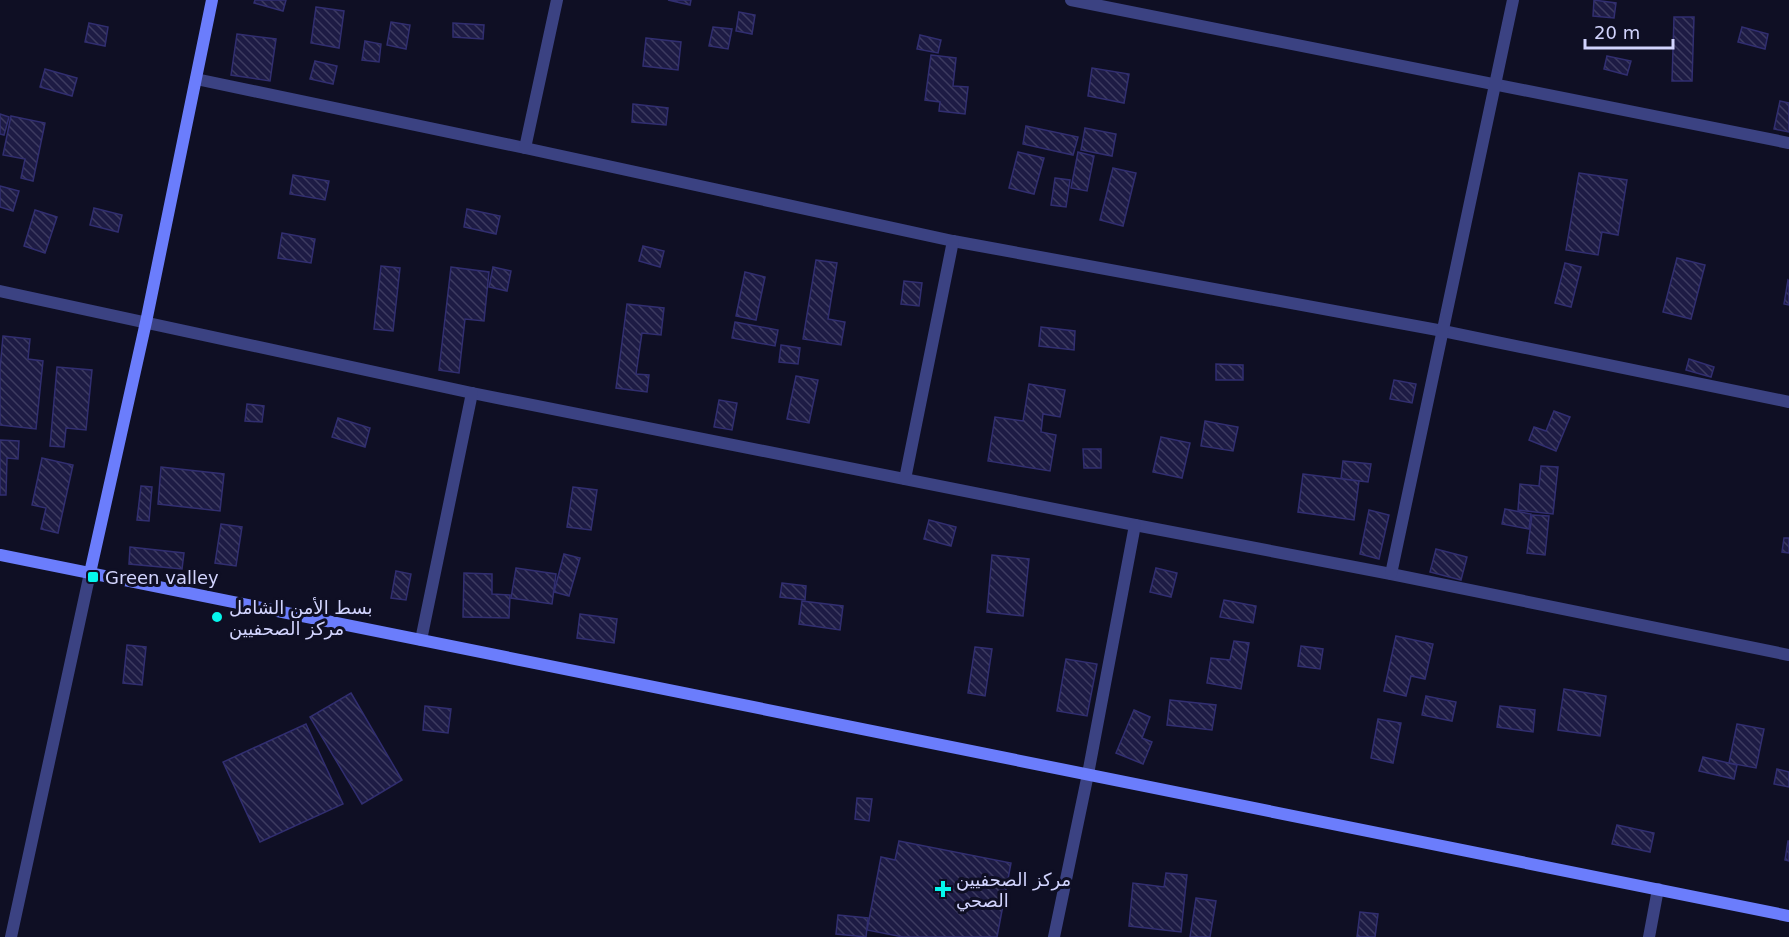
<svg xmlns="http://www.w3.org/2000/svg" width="1789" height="937" font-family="'DejaVu Sans',Cairo,sans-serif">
<defs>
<pattern id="building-back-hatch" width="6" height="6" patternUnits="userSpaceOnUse" patternTransform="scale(1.5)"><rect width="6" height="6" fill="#1d1b44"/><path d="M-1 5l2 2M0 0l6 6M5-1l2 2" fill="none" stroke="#3d3b60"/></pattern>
</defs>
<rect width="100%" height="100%" fill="#0f0f24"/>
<g fill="url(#building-back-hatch)" stroke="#312e70" stroke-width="1.5">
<path d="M255 0H286L283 11 254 3Z"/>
<path d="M668 0H691L690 5Z"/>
<path d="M1594 0 1616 3 1614 18 1593 16Z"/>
<path d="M316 7 344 11 339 48 311 43Z"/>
<path d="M739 12 755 15 752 34 736 31Z"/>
<path d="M1674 17H1694L1692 81H1672Z"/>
<path d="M391 22 410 25 406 49 387 45Z"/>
<path d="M89 23 108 27 105 46 85 42Z"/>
<path d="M453 23 484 25 483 39 453 37Z"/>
<path d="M713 27 732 29 728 49 709 46Z"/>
<path d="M1742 27 1768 34 1765 49 1738 42Z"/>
<path d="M237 34 276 39 270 81 231 75Z"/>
<path d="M920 35 941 40 938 53 917 49Z"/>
<path d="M646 38 681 42 678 70 643 66Z"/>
<path d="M365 41 381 44 379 62 362 60Z"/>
<path d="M931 55 956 58 953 86 968 87 965 114 939 111 940 102 925 100Z"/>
<path d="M1607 56 1631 61 1627 75 1604 69Z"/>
<path d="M315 61 337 66 333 84 310 79Z"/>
<path d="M1092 68 1129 74 1124 103 1088 96Z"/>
<path d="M45 69 77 78 72 96 40 87Z"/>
<path d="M1780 101 1789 103V132L1774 129Z"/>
<path d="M633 104 668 108 666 125 632 122Z"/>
<path d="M0 114 9 117 4 135 0 134Z"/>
<path d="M11 116 45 123 33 181 21 178 25 159 3 155Z"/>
<path d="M1026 126 1078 137 1073 155 1023 144Z"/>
<path d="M1085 128 1116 134 1112 156 1081 150Z"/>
<path d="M1018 152 1044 158 1034 194 1009 188Z"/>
<path d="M1078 152 1094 156 1087 191 1071 188Z"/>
<path d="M1113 168 1136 173 1123 226 1100 220Z"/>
<path d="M1579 173 1627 180 1618 235 1602 232 1598 255 1566 250Z"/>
<path d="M293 175 329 181 325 200 290 194Z"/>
<path d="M1055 178 1070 180 1066 207 1051 205Z"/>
<path d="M0 186 19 191 13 211 0 207Z"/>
<path d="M94 208 122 215 118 232 90 225Z"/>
<path d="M467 209 500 216 496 234 464 227Z"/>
<path d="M35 210 57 217 45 253 24 246Z"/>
<path d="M282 233 315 239 311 263 278 258Z"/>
<path d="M643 246 664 251 660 267 639 261Z"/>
<path d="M1677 258 1705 265 1691 319 1663 312Z"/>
<path d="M816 260 837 263 828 319 845 322 841 345 803 339Z"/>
<path d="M1565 263 1581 267 1571 307 1555 303Z"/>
<path d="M381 266 400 268 393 331 374 329Z"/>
<path d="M451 267 489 272 484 321 465 319 459 373 439 370Z"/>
<path d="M493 267 511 271 507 291 489 287Z"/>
<path d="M745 272 765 277 756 320 736 316Z"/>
<path d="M1788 280 1789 281V305L1784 304Z"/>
<path d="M904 281 922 283 919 306 901 304Z"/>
<path d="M627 304 664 308 661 335 642 333 636 374 649 375 647 392 616 388Z"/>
<path d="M735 322 778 330 775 346 732 338Z"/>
<path d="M1041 327 1075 331 1074 350 1039 346Z"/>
<path d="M3 336 30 339 28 359 43 361 36 429 0 425V369Z"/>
<path d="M781 345 800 348 798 364 779 362Z"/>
<path d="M1689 359 1714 367 1711 377 1686 370Z"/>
<path d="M1216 364 1243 365V380H1216Z"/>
<path d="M57 367 92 370 86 430 66 428 64 447 50 446Z"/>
<path d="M796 376 818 380 809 423 787 419Z"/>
<path d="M1394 380 1416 384 1412 403 1390 399Z"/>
<path d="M1029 384 1065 390 1060 417 1043 414 1041 432 1056 435 1050 471 988 461 995 417 1023 421Z"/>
<path d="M719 400 737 403 732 430 714 427Z"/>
<path d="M247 404 264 406 262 422 245 421Z"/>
<path d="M1554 411 1570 417 1556 451 1529 440 1534 427 1546 431Z"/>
<path d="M338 418 370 428 365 447 332 437Z"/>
<path d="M1205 421 1238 427 1233 451 1201 446Z"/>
<path d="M1161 437 1190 443 1182 478 1153 472Z"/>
<path d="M0 440 19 441 18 459 7 458 6 495H0Z"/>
<path d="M1083 449H1101V468H1084Z"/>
<path d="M42 458 73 465 58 533 41 529 46 508 32 505Z"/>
<path d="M1343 461 1371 464 1368 482 1341 479Z"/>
<path d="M1541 466 1558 467 1553 514 1518 510 1520 484 1539 486Z"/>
<path d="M161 467 224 474 220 511 158 504Z"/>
<path d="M1303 474 1359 481 1354 520 1298 512Z"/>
<path d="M141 486 152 487 149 521 137 520Z"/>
<path d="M573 487 597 490 591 530 567 527Z"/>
<path d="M1505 509 1531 514 1529 529 1502 524Z"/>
<path d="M1369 510 1389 515 1379 559 1360 554Z"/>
<path d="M1532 515 1549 516 1545 555 1527 553Z"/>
<path d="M929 520 956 527 951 546 924 539Z"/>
<path d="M221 524 242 527 236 566 215 563Z"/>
<path d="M1784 538H1789V553L1782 552Z"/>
<path d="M130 547 184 553 182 569 129 564Z"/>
<path d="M1436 549 1467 557 1461 580 1430 572Z"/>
<path d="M564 554 580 558 569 596 554 592Z"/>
<path d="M992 555 1029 559 1023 616 987 612Z"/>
<path d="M516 568 556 574 552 604 511 598Z"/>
<path d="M1156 568 1177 573 1171 597 1150 592Z"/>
<path d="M396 571 411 574 406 600 391 598Z"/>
<path d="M464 573 492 574V594L510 595 509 618 463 617Z"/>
<path d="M782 583 806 586 805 600 780 597Z"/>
<path d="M1224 600 1256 606 1253 623 1220 617Z"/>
<path d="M802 601 843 606 840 630 799 624Z"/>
<path d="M580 614 617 619 614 643 577 638Z"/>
<path d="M1396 636 1433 644 1425 679 1411 676 1406 696 1384 691Z"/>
<path d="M1234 641 1249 643 1241 689 1207 683 1211 658 1230 660Z"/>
<path d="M127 645 146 647 142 685 123 683Z"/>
<path d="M1301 646 1323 649 1320 669 1298 666Z"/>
<path d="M975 647 992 649 985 696 968 693Z"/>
<path d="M1066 659 1097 664 1087 716 1057 711Z"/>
<path d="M1564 689 1606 696 1600 736 1558 730Z"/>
<path d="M351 693 402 780 362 804 310 717Z"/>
<path d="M1426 696 1456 702 1452 721 1422 715Z"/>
<path d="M1170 700 1216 705 1212 730 1167 725Z"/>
<path d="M425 706 451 709 448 733 423 730Z"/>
<path d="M1500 706 1535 710 1533 732 1497 727Z"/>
<path d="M1134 710 1150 717 1142 738 1152 742 1143 764 1116 753Z"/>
<path d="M1378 719 1401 723 1393 763 1371 758Z"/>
<path d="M306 724 343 804 260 842 223 762Z"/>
<path d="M1737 724 1764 729 1756 768 1729 763Z"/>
<path d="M1703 757 1737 765 1734 779 1699 771Z"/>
<path d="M1777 769 1789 772V787L1774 784Z"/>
<path d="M857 798 872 799 869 821 855 819Z"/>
<path d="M1617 825 1654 833 1650 852 1612 844Z"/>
<path d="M899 841 1011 863 997 937H903L867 930 881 857 895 860Z"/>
<path d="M1788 841H1789V861L1785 860Z"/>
<path d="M1166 873 1187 875 1181 932 1129 926 1133 883 1164 887Z"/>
<path d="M1196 898 1216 901 1210 937H1190Z"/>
<path d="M1360 912 1378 914 1375 937H1357Z"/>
<path d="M838 915 868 918 866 937 836 934Z"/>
</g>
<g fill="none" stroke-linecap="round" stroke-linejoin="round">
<g stroke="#3b4282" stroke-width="12">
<path d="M1071 0 1789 143"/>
<path d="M196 79 525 148 953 241 1443 331 1789 402"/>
<path d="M525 148 557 0"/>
<path d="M0 291 472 393 1135 525 1391 574 1789 655"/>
<path d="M905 479 953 241"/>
<path d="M1391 574 1513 0"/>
<path d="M421 640 472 393"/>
<path d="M11 937 90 573"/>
<path d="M1054 937 1088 774 1135 525"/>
<path d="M1649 937 1658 889"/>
</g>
<g stroke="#6b7dfc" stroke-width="12">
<path d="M0 555 1789 916"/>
<path d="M90 573 146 322 212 0"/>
</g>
</g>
<g fill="#05f7ed" stroke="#0f0f24" stroke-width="2">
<rect x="87" y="571" width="12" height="12" rx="3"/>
<circle cx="217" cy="617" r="6"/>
<path d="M940 880h6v6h6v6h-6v6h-6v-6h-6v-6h6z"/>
</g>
<g text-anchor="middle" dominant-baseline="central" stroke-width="6" stroke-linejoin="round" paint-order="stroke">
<g font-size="18" fill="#d2d4fe" stroke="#0f0f24" text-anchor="start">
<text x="105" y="577">Green valley</text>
<text x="229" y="607">بسط الأمن الشامل<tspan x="229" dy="21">مركز الصحفيين</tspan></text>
<text x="956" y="879">مركز الصحفيين<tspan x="956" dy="21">الصحي</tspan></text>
</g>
</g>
<path d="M1585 39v9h88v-9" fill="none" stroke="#d2d4fe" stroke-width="3"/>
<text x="1594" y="39" font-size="18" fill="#d2d4fe" stroke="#0f0f24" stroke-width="4.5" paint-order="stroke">20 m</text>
</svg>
